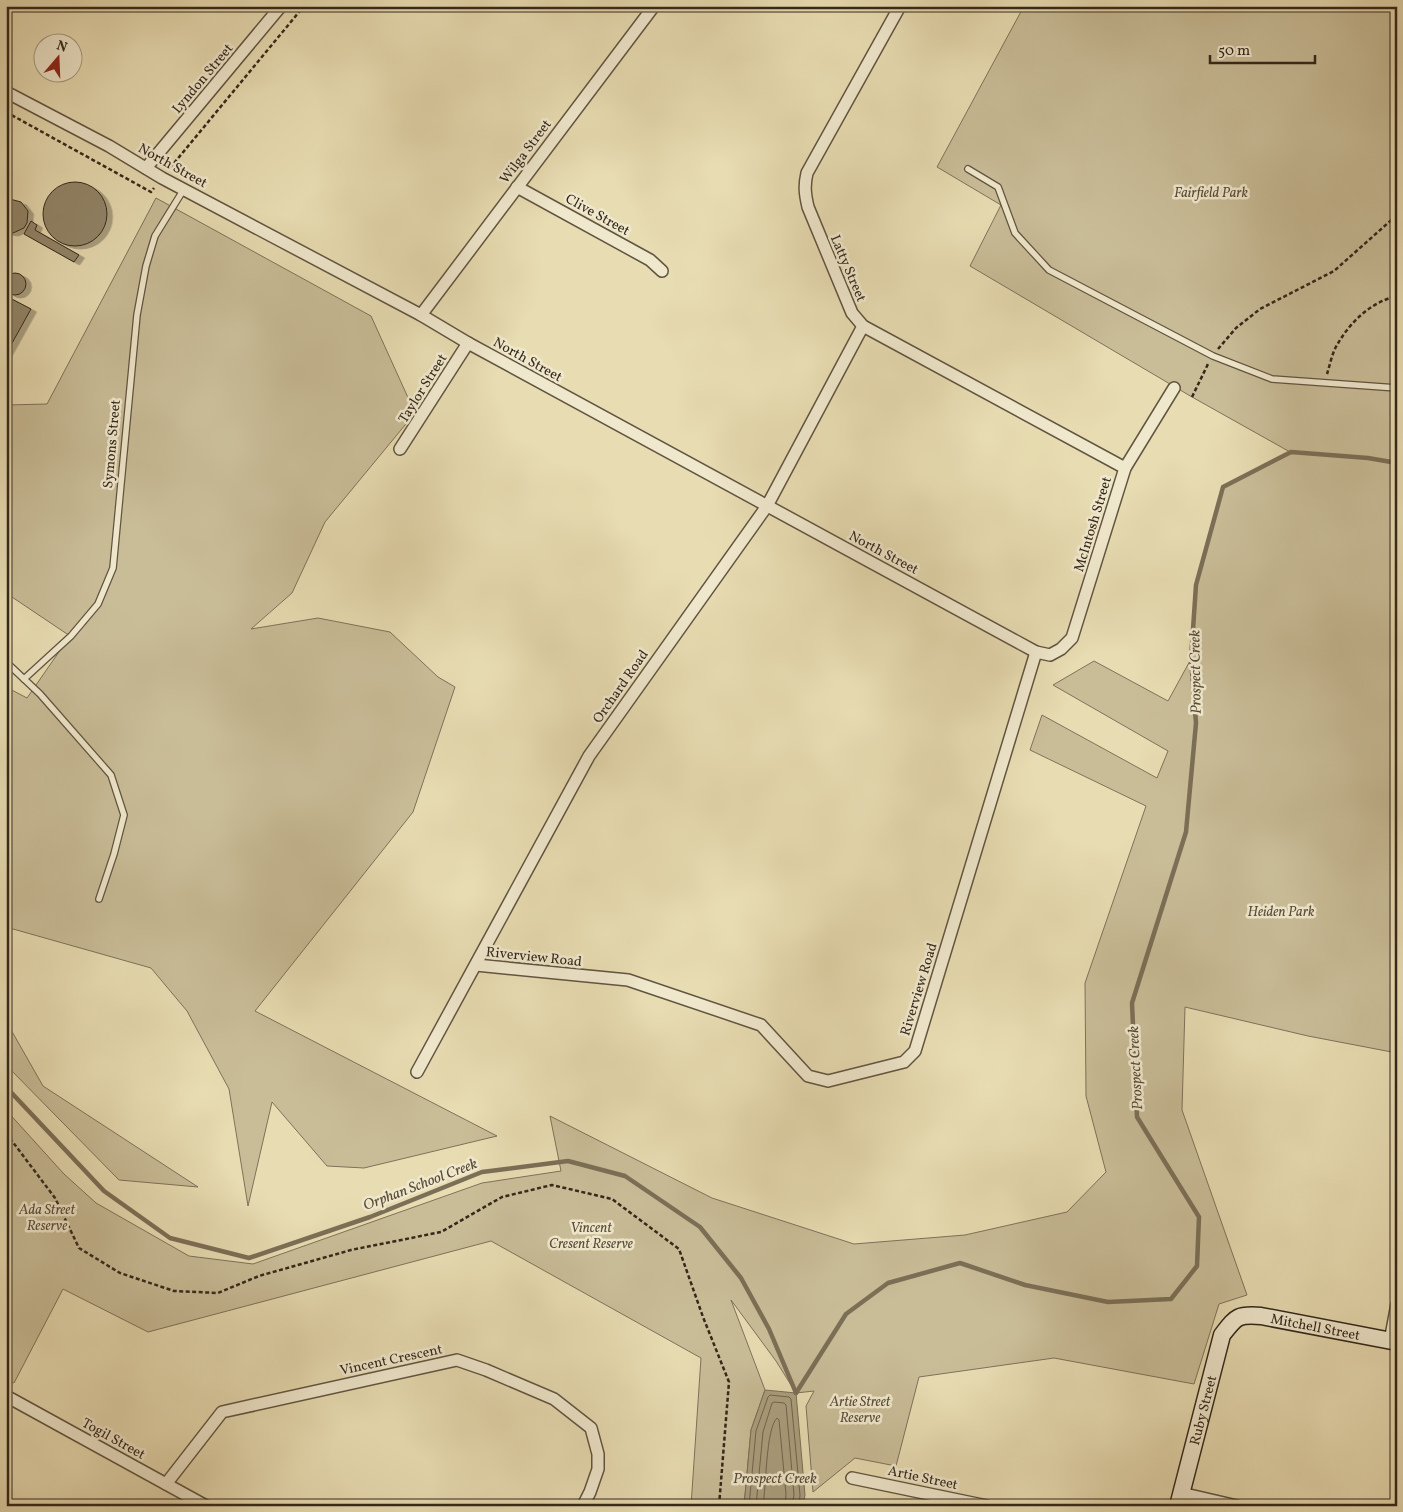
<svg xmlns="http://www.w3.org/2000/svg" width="1403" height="1512" viewBox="0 0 1403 1512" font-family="Vollkorn,serif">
	<defs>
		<filter id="shadow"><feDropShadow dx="5.5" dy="3" stdDeviation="0" flood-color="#0004"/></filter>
	</defs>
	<rect width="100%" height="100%" fill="#e8dcb2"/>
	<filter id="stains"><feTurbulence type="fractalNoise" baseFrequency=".004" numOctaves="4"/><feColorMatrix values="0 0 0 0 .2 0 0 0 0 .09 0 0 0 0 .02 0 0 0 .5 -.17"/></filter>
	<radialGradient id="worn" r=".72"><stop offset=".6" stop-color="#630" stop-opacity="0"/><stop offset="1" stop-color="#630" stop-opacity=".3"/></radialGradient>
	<g fill="#c9bd98" stroke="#7e725a">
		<path d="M1024,6h373v1047l-89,-17 -123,-29 -3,103 65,185 -28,9 -25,80 -140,-26 -135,19 -23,89 -41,-8 -42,34 -7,-86 8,-15 -18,2 -20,-32 -45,-61 34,90 -14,40 -7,76h-53l10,-148 -210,-117 -343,91 -85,-43 -49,94 -8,-4v-269l58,64 32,29 93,53 64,8 229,-81 79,-12 -11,-55 162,82 142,46 111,-9 102,-23 39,-40 -20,-76 -1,-113 61,-177 -116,-56 12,-35 115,63 11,-27 -115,-66 41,-24 74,40 23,-42 5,-74 27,-98 67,-35 -98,-55 -222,-131 31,-61 -64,-38z"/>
		<path d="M156,198l215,118 44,97 -90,109 -33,71 -41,36 67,-11 72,14 48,45 17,10 -42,125 -158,199 242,125 -133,32 -37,-2 -55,-64 -24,104 -19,-117 -42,-78 -36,-43 -145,-41v-240l21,11 43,-62 -64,-43v-188l41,-1z"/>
		<path d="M6,1021l37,65 155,101 -79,-7 -113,-115z"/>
	</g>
	<path fill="#ab9f7f" stroke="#7b6f57" d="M765,1390l31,3 9,102 -2,11h-59l7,-76z"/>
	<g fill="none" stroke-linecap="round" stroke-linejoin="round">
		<g stroke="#70644d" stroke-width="1">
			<path d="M749,1506l7,-75 12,-34 2,-2 19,2 2,2 9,96 -1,11"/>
			<path d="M756,1506l7,-74 9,-29 2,-1 10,1 2,2 8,90 -2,11"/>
			<path d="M763,1506c3,-18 3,-78 14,-88l2,2 7,74 -1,12"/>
		</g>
		<g stroke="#7b6f57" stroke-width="4.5">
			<path d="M6,1087l98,104 66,47 79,20 121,-41 112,-45 86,-11 57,15 75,51 41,51 28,51 27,64"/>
			<path d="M796,1393l50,-79 42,-31 72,-20 65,22 83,17 63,-3 26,-33 2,-49 -62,-100 -5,-114 54,-171 10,-109 -5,-64 5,-74 27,-98 68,-35 77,6 29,5"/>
		</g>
	</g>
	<g fill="#92866a" stroke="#34281b" filter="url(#shadow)">
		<circle cx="75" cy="214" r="32"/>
		<path d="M10,199l11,3 7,9 -1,12 -3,5 -11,5 -7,-1v-32z"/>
		<path d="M31,221l6,4 -2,5 44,25 -5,7 -50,-28z"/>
		<circle cx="15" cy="284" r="11"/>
		<path d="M6,296l25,13 -25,45z"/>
	</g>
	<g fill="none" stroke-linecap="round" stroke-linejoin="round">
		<defs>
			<g id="lane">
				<path d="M968,169l30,18 17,46 34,37 164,86 59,23 125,9"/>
				<path d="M6,662l34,32 71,81 13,40 -10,39 -15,45"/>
				<path d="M24,679l47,-43 27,-32 15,-36 24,-253 9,-49 9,-30 29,-47"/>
			</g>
			<g id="street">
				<path d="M900,6l-93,167c-3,13 -2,21 1,34l44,106 11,13 262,142"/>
				<path d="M6,92l103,54 53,32 259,137 47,28 568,309 14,3 11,-6 11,-11 53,-170 49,-80"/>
				<path d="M146,168l135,-162"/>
				<path d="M517,187l133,73 12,11"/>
				<path d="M421,315l233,-309"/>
				<path d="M400,449l68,-106"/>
				<path d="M476,965l152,15 133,45 47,51 20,5 76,-19 11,-11 121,-399"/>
				<path d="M417,1072l172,-316 178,-250 96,-180"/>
				<path d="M1390,1341l7,-37"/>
				<path d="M6,1396l200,110"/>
				<path d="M852,1478l135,28"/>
				<path d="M166,1484l56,-72 235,-52 29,10 68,29 37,29 7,26v15l-8,23 -7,14"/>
				<path d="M1181,1493l56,13"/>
			</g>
			<g id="secondary">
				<path id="s1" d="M1178,1506l44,-171c14,-18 15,-21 39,-19l136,26"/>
			</g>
		</defs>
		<use href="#lane" stroke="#615541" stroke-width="8"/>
		<use href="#street" stroke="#615541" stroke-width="14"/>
		<use href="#secondary" stroke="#34281b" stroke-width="19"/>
		<g stroke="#34281b" stroke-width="2.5" stroke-dasharray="4 2.5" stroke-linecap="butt">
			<path d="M6,112l145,80 3,-4"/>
			<path d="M170,168l134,-162"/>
			<path d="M1218,349l18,-21 24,-19 74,-38 63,-56"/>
			<path d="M1327,374c3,-9 5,-21 10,-29 13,-23 34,-43 60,-49"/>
			<path d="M1192,397l16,-33"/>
			<path d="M6,1133l49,65 24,50 41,25 54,18 44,2 41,-17 92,-26 90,-18 61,-35 50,-12 60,14 67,50 24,68 26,65 -10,124"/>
		</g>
		<use href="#lane" stroke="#f0e8cd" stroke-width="5.5"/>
		<use href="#street" stroke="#f0e8cd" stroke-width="11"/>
		<use href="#secondary" stroke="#f0e8cd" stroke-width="16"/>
	</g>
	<g text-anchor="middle" stroke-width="5" stroke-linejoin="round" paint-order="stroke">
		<g font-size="14" fill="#34281b" stroke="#f0e8cd">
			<text transform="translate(202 78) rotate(-50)" y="5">Lyndon Street</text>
			<text transform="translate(525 151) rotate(-53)" y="5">Wilga Street</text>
			<text transform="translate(173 165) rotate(29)" y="5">North Street</text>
			<text transform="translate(598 214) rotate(29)" y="5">Clive Street</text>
			<text transform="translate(849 268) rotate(67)" y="5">Latty Street</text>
			<text transform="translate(528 359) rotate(29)" y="5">North Street</text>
			<text transform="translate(422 388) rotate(-58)" y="5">Taylor Street</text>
			<text transform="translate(111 444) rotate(-85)" y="5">Symons Street</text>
			<text transform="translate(1092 524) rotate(-73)" y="5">McIntosh Street</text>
			<text transform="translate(884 552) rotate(28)" y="5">North Street</text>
			<text transform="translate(620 686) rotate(-55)" y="5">Orchard Road</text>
			<text transform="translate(534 956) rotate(6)" y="5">Riverview Road</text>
			<text transform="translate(918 989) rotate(-73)" y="5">Riverview Road</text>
			<text dy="5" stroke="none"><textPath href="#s1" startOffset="279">Mitchell Street</textPath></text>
			<text transform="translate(391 1359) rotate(-12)" y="5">Vincent Crescent</text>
			<text dy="5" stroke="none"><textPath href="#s1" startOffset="99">Ruby Street</textPath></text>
			<text transform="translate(114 1438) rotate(29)" y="5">Togil Street</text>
			<text transform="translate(923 1477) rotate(12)" y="5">Artie Street</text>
		</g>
		<g font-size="14" font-style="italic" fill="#594d3a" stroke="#f0e8cd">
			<text x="1211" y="197">Fairfield Park</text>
			<text x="1281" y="916">Heiden Park</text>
			<text x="47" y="1214">Ada Street<tspan x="47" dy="16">Reserve</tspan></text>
			<text x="591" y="1232">Vincent<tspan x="591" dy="16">Cresent Reserve</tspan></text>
			<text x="860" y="1406">Artie Street<tspan x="860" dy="16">Reserve</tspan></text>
		</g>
		<g font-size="15" font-style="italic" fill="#584c39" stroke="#f0e8cd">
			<text transform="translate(1195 672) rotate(-91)" y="5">Prospect Creek</text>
			<text transform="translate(1135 1068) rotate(-93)" y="5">Prospect Creek</text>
			<text transform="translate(420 1184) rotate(-21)" y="5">Orphan School Creek</text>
			<text x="775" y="1483">Prospect Creek</text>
		</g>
	</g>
	<rect width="1403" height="1512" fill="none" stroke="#e8dcb2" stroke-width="25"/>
	<rect x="8" y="8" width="1388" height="1497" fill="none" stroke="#34281b" stroke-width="2.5"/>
	<rect x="12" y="12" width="1378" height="1487" fill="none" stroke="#34281b"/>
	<g transform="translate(58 58) rotate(19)"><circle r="24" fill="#f0e8cd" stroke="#a59b86"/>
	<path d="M0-4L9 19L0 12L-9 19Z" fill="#8f2418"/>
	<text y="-8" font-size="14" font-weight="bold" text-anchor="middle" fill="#34281b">N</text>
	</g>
	<path d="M1210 55v8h105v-8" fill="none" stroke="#34281b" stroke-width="2.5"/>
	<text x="1218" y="55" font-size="15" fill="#34281b" stroke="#f0e8cd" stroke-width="4" paint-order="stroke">50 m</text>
	<rect width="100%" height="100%" filter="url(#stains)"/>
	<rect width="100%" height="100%" fill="url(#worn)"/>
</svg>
